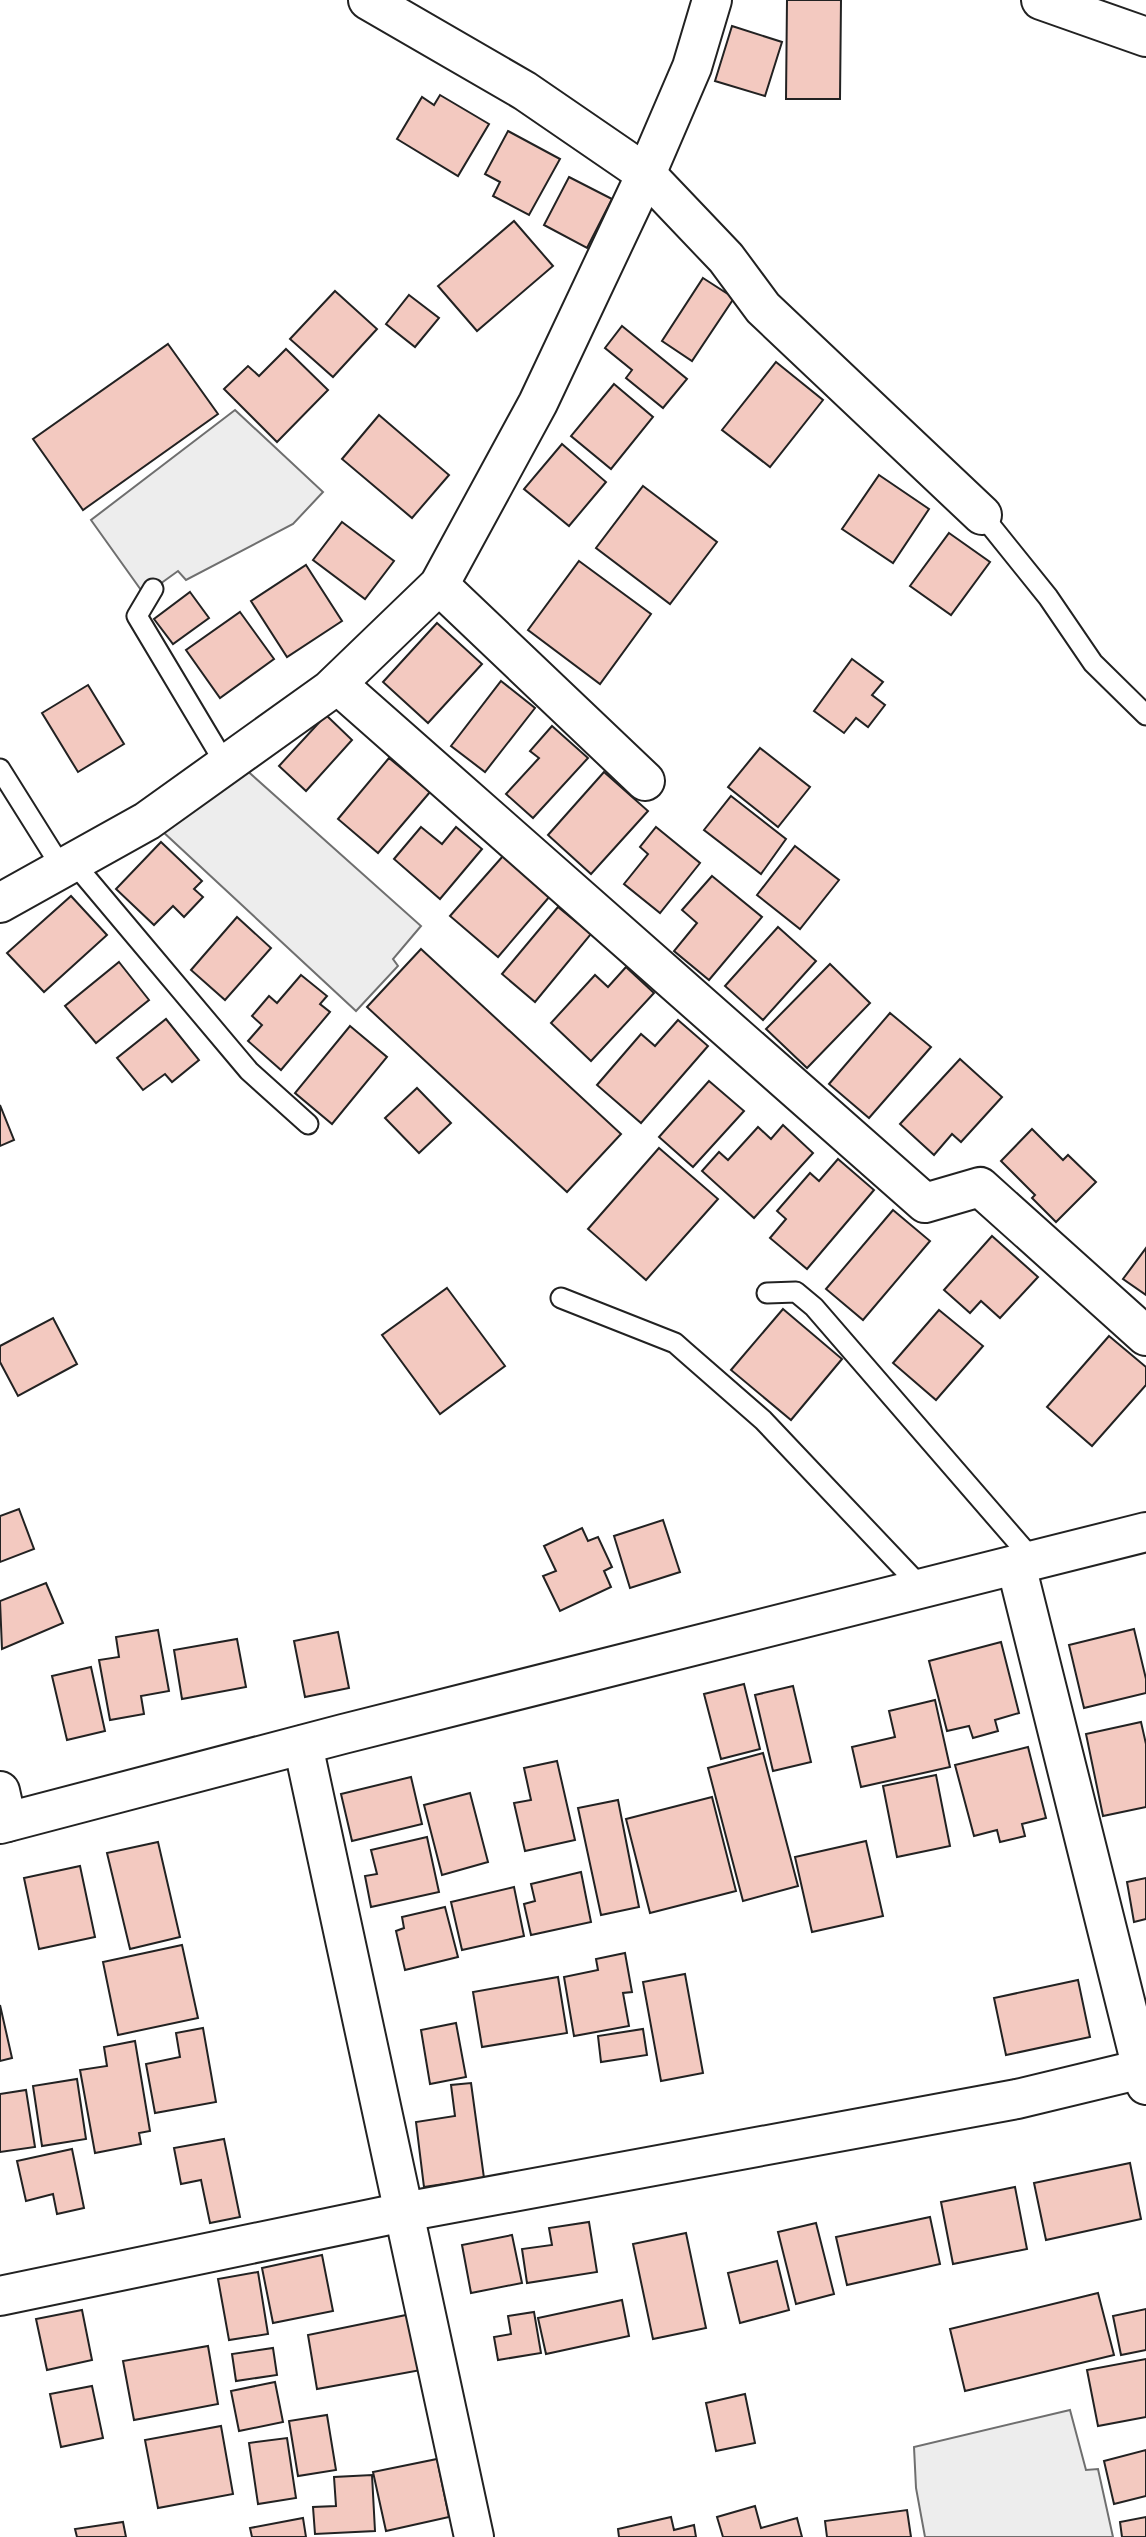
<svg xmlns="http://www.w3.org/2000/svg" width="1146" height="2537" viewBox="0 0 1146 2537" font-family="Overpass,sans-serif">
	<rect width="100%" height="100%" fill="#fff"/>
	<g fill="#ededed" stroke="#6f6f6f" stroke-width="2">
		<path d="M235,410l88,82 -30,32 -107,56 -8,-9 -25,18 -12,1 -50,-70z"/>
		<path d="M243,767l178,159 -28,33 5,7 -42,45 -195,-181z"/>
		<path d="M1070,2410l16,60 12,-1 15,68h-188l-9,-49 -2,-41z"/>
	</g>
	<g fill="#f3c9c0" stroke="#222" stroke-width="2">
		<path d="M787,0h54l-1,99h-54z"/>
		<path d="M732,26l50,16 -17,54 -50,-15z"/>
		<path d="M440,95l49,29 -31,52 -61,-37 25,-42 12,8z"/>
		<path d="M508,131l52,28 -31,56 -36,-19 7,-14 -15,-8z"/>
		<path d="M569,177l43,22 -25,49 -43,-23z"/>
		<path d="M514,221l39,45 -76,65 -39,-45z"/>
		<path d="M703,278l31,20 -42,63 -30,-20z"/>
		<path d="M335,291l42,38 -44,48 -43,-38z"/>
		<path d="M409,295l30,23 -24,29 -29,-23z"/>
		<path d="M622,326l65,53 -24,29 -37,-30 6,-8 -27,-22z"/>
		<path d="M168,344l50,70 -135,96 -50,-71z"/>
		<path d="M286,349l42,41 -51,52 -53,-53 24,-23 11,10z"/>
		<path d="M776,362l47,38 -53,67 -48,-37z"/>
		<path d="M614,384l39,33 -42,52 -40,-33z"/>
		<path d="M379,415l70,60 -37,43 -70,-59z"/>
		<path d="M562,444l44,38 -37,44 -45,-37z"/>
		<path d="M879,475l50,34 -36,54 -51,-34z"/>
		<path d="M643,486l74,56 -47,62 -74,-56z"/>
		<path d="M342,522l52,39 -29,38 -52,-39z"/>
		<path d="M949,533l41,29 -39,53 -41,-29z"/>
		<path d="M579,561l72,53 -51,70 -72,-54z"/>
		<path d="M306,565l36,56 -55,36 -36,-56z"/>
		<path d="M190,592l19,26 -36,26 -19,-25z"/>
		<path d="M240,612l34,47 -54,39 -34,-48z"/>
		<path d="M437,623l45,41 -54,59 -45,-41z"/>
		<path d="M852,659l31,23 -11,13 13,10 -17,22 -12,-9 -12,15 -30,-22z"/>
		<path d="M501,681l34,27 -50,64 -34,-26z"/>
		<path d="M88,685l36,59 -46,28 -36,-59z"/>
		<path d="M326,715l26,25 -46,51 -27,-25z"/>
		<path d="M552,726l36,32 -55,60 -27,-24 33,-36 -9,-7z"/>
		<path d="M760,748l50,39 -32,40 -50,-40z"/>
		<path d="M389,758l41,34 -52,61 -40,-34z"/>
		<path d="M604,772l44,39 -57,63 -43,-39z"/>
		<path d="M731,796l55,43 -25,35 -57,-44z"/>
		<path d="M421,827l21,17 14,-17 26,22 -42,50 -46,-40z"/>
		<path d="M656,827l44,36 -40,50 -36,-29 24,-30 -8,-7z"/>
		<path d="M161,842l41,39 -8,8 9,8 -19,20 -11,-11 -19,19 -38,-36z"/>
		<path d="M795,846l44,34 -39,49 -43,-34z"/>
		<path d="M503,856l47,40 -52,61 -48,-41z"/>
		<path d="M712,876l50,41 -53,63 -35,-29 23,-28 -15,-13z"/>
		<path d="M71,896l36,39 -63,57 -37,-39z"/>
		<path d="M558,907l33,27 -56,68 -33,-28z"/>
		<path d="M237,917l34,31 -46,52 -34,-30z"/>
		<path d="M778,927l38,34 -53,59 -38,-34z"/>
		<path d="M421,949l200,185 -54,58 -200,-185z"/>
		<path d="M119,962l30,38 -53,43 -31,-37z"/>
		<path d="M830,964l40,39 -63,65 -41,-39z"/>
		<path d="M626,967l28,26 -63,68 -40,-38 44,-48 13,12z"/>
		<path d="M301,975l26,21 -7,8 10,8 -49,58 -33,-29 14,-16 -10,-9 17,-20 8,7z"/>
		<path d="M890,1013l41,34 -62,71 -40,-34z"/>
		<path d="M166,1019l33,41 -27,22 -7,-8 -22,16 -26,-32z"/>
		<path d="M678,1020l30,26 -67,77 -44,-38 44,-51 14,12z"/>
		<path d="M350,1026l37,31 -55,67 -37,-31z"/>
		<path d="M960,1059l42,38 -41,45 -9,-8 -18,21 -34,-31z"/>
		<path d="M709,1081l35,30 -51,56 -34,-30z"/>
		<path d="M417,1088l34,35 -32,30 -34,-35z"/>
		<path d="M0,1105l14,35 -14,6z"/>
		<path d="M783,1125l30,28 -59,65 -52,-47 17,-19 9,8 30,-33 13,12z"/>
		<path d="M1032,1129l31,31 5,-5 28,27 -40,40 -24,-24 3,-3 -34,-34z"/>
		<path d="M659,1148l59,51 -72,81 -58,-51z"/>
		<path d="M838,1159l36,31 -67,79 -37,-31 16,-19 -9,-8 33,-38 9,8z"/>
		<path d="M893,1210l37,31 -67,79 -37,-31z"/>
		<path d="M992,1236l46,41 -38,41 -19,-17 -11,12 -26,-23z"/>
		<path d="M1146,1248v47l-23,-16z"/>
		<path d="M447,1288l58,78 -65,48 -58,-79z"/>
		<path d="M783,1309l59,50 -51,61 -60,-50z"/>
		<path d="M939,1310l44,36 -47,54 -43,-37z"/>
		<path d="M53,1318l24,46 -59,32 -18,-34v-16z"/>
		<path d="M1109,1336l37,31v18l-54,61 -45,-39z"/>
		<path d="M19,1509l15,40 -34,13v-46z"/>
		<path d="M663,1520l17,52 -50,16 -16,-52z"/>
		<path d="M582,1528l6,13 10,-4 14,30 -8,4 7,16 -51,24 -17,-35 13,-5 -12,-25z"/>
		<path d="M46,1583l17,40 -61,26 -2,-48z"/>
		<path d="M1134,1629l12,50v14l-62,15 -15,-63z"/>
		<path d="M158,1630l11,61 -28,5 3,18 -34,6 -11,-60 20,-3 -3,-20z"/>
		<path d="M338,1632l11,56 -44,9 -11,-56z"/>
		<path d="M237,1639l9,48 -64,12 -8,-49z"/>
		<path d="M1001,1642l18,71 -24,7 3,11 -25,7 -4,-12 -22,5 -18,-70z"/>
		<path d="M91,1667l14,64 -38,9 -15,-64z"/>
		<path d="M744,1684l16,65 -39,10 -17,-65z"/>
		<path d="M793,1686l18,76 -38,9 -18,-76z"/>
		<path d="M935,1700l15,67 -89,20 -9,-40 43,-10 -6,-26z"/>
		<path d="M1141,1722l5,22v63l-43,9 -17,-82z"/>
		<path d="M1028,1747l18,71 -24,6 3,12 -25,6 -3,-12 -23,6 -19,-71z"/>
		<path d="M763,1753l35,133 -55,15 -35,-133z"/>
		<path d="M557,1761l18,79 -50,11 -11,-48 17,-3 -7,-32z"/>
		<path d="M936,1775l14,71 -53,11 -14,-71z"/>
		<path d="M411,1777l11,47 -70,17 -11,-47z"/>
		<path d="M470,1793l18,69 -46,13 -18,-70z"/>
		<path d="M712,1797l24,94 -86,22 -24,-94z"/>
		<path d="M618,1800l21,107 -38,8 -23,-107z"/>
		<path d="M427,1837l12,55 -68,15 -6,-31 12,-2 -6,-24z"/>
		<path d="M866,1841l17,75 -71,16 -17,-75z"/>
		<path d="M158,1842l22,95 -50,12 -23,-96z"/>
		<path d="M80,1866l15,71 -56,12 -15,-71z"/>
		<path d="M581,1872l10,50 -60,13 -7,-31 11,-3 -4,-17z"/>
		<path d="M1146,1878v41l-12,3 -7,-40z"/>
		<path d="M514,1887l10,49 -62,14 -11,-48z"/>
		<path d="M445,1907l13,50 -53,13 -9,-39 8,-3 -2,-11z"/>
		<path d="M182,1945l16,73 -80,17 -15,-73z"/>
		<path d="M625,1953l7,39 -9,1 6,33 -55,10 -10,-59 34,-7 -2,-11z"/>
		<path d="M685,1974l18,99 -42,8 -18,-99z"/>
		<path d="M558,1977l9,56 -85,14 -9,-55z"/>
		<path d="M1078,1980l12,57 -84,18 -12,-57z"/>
		<path d="M0,2005l12,53 -12,3z"/>
		<path d="M456,2023l10,54 -36,7 -9,-54z"/>
		<path d="M203,2028l13,74 -61,11 -9,-49 34,-7 -4,-24z"/>
		<path d="M643,2029l4,26 -46,7 -3,-26z"/>
		<path d="M135,2041l15,90 -11,2 2,11 -46,9 -15,-83 27,-4 -3,-19z"/>
		<path d="M77,2079l9,60 -44,7 -9,-60z"/>
		<path d="M471,2083l13,95 -60,9 -8,-65 39,-6 -4,-31z"/>
		<path d="M26,2090l9,57 -35,5v-58z"/>
		<path d="M224,2139l16,78 -30,6 -9,-43 -20,4 -7,-36z"/>
		<path d="M72,2149l12,59 -27,6 -4,-20 -27,7 -9,-40z"/>
		<path d="M1130,2163l11,56 -95,21 -12,-57z"/>
		<path d="M1015,2187l12,62 -74,15 -12,-62z"/>
		<path d="M930,2217l10,47 -93,21 -11,-48z"/>
		<path d="M589,2222l8,50 -70,11 -5,-34 30,-4 -3,-17z"/>
		<path d="M816,2223l18,71 -38,10 -18,-72z"/>
		<path d="M686,2233l20,95 -53,11 -20,-95z"/>
		<path d="M512,2235l10,48 -51,10 -9,-48z"/>
		<path d="M322,2255l11,56 -60,12 -11,-55z"/>
		<path d="M777,2261l12,49 -49,13 -12,-50z"/>
		<path d="M258,2272l10,62 -39,6 -11,-61z"/>
		<path d="M1098,2293l16,62 -149,36 -15,-62z"/>
		<path d="M622,2300l7,36 -83,18 -8,-36z"/>
		<path d="M1146,2309v41l-25,5 -8,-39z"/>
		<path d="M82,2310l10,50 -45,10 -11,-51z"/>
		<path d="M534,2312l7,41 -43,7 -4,-23 17,-3 -3,-18z"/>
		<path d="M411,2314l10,56 -104,19 -9,-54z"/>
		<path d="M208,2346l10,58 -84,16 -11,-59z"/>
		<path d="M273,2348l4,27 -41,6 -4,-27z"/>
		<path d="M1146,2359v58l-48,9 -11,-56z"/>
		<path d="M275,2382l8,40 -44,9 -8,-40z"/>
		<path d="M92,2386l11,52 -42,9 -11,-53z"/>
		<path d="M745,2394l10,49 -39,8 -10,-48z"/>
		<path d="M327,2415l9,55 -38,6 -9,-55z"/>
		<path d="M221,2426l12,68 -75,14 -13,-68z"/>
		<path d="M287,2438l9,60 -38,6 -9,-61z"/>
		<path d="M1146,2450v46l-32,8 -10,-43z"/>
		<path d="M437,2459l12,58 -63,14 -13,-59z"/>
		<path d="M372,2475l3,56 -60,3 -2,-27 23,-1 -2,-29z"/>
		<path d="M755,2506l6,22 36,-10 5,19h-79l-6,-20z"/>
		<path d="M907,2510l4,27h-84l-2,-16z"/>
		<path d="M671,2517l3,13 20,-5 2,12h-77l-1,-8z"/>
		<path d="M1146,2517v20h-24l-2,-15z"/>
		<path d="M303,2518l3,19h-54l-2,-9z"/>
		<path d="M123,2522l3,15h-49l-2,-8z"/>
	</g>
	<g fill="none" stroke-linecap="round" stroke-linejoin="round">
		<defs>
			<g id="service">
				<path d="M982,515l66,82 45,66 53,52"/>
				<path d="M153,589l-16,27 89,149"/>
				<path d="M0,769l62,99"/>
				<path d="M73,862l176,209 59,53"/>
				<path d="M767,1293l29,-1 18,15 220,254"/>
				<path d="M561,1298l114,45 9,8 79,69 160,169"/>
			</g>
			<g id="minor">
				<path d="M368,0l157,91 121,83 80,84 37,50 219,207"/>
				<path d="M1041,0l105,37"/>
				<path d="M439,585l206,196"/>
				<path d="M337,684l588,519 55,-16 166,149"/>
				<path d="M0,903l147,-82 183,-131 109,-105 99,-182 108,-229 46,-107 20,-67"/>
				<path d="M1016,1565l130,520"/>
				<path d="M303,1745l171,792"/>
				<path d="M0,1791l7,31"/>
				<path d="M0,1824l343,-90 803,-202"/>
				<path d="M0,2296l404,-84 613,-113 129,-31"/>
			</g>
		</defs>
		<use href="#service" stroke="#222" stroke-width="23"/>
		<use href="#minor" stroke="#222" stroke-width="42"/>
		<use href="#service" stroke="#fff" stroke-width="19"/>
		<use href="#minor" stroke="#fff" stroke-width="38"/>
	</g>
</svg>
